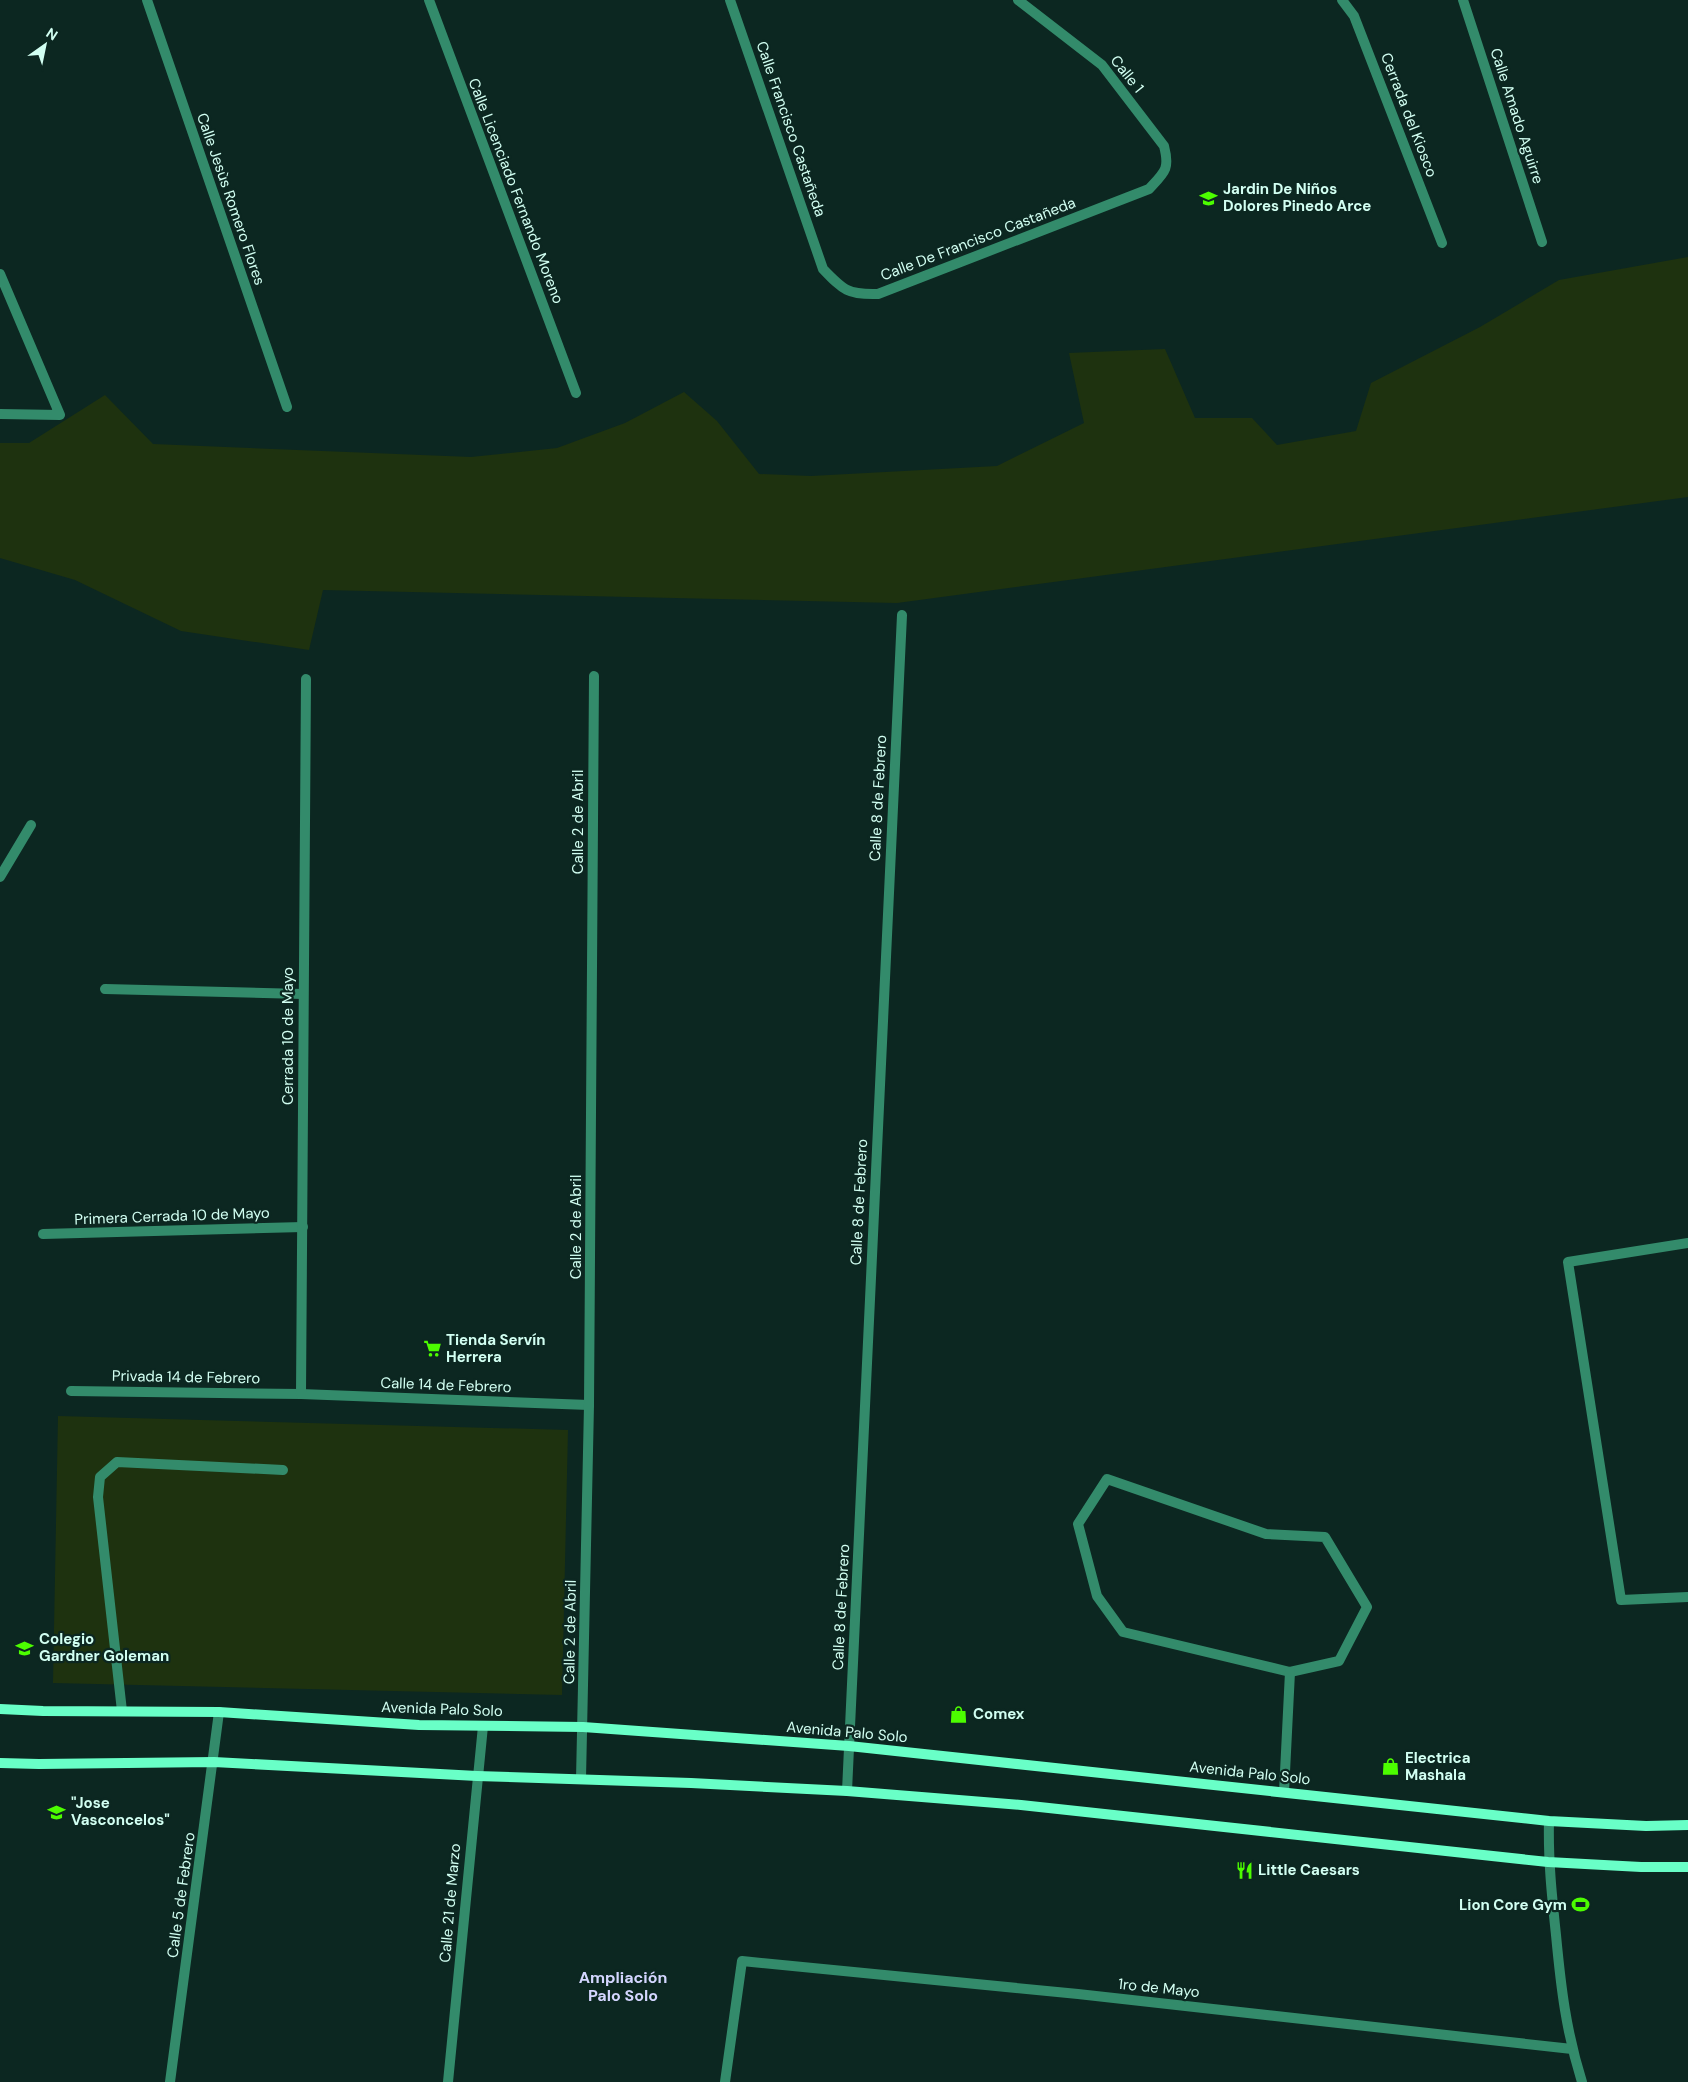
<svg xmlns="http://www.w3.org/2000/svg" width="1688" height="2082" viewBox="0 0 1688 2082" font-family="'DM Sans',sans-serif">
	<rect width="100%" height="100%" fill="#0c2721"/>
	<g fill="#1e320f">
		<path d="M1688,257v240l-791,106 -574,-13 -14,60 -128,-19 -106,-51 -75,-22v-115h29l76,-48 48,49 318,13 86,-9 68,-25 59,-31 33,29 42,53 52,2 186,-10 87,-43 -15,-70 96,-4 30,69h57l25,27 79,-14 15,-48 109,-56 79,-47z"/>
		<path d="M58,1416l510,14 -6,265 -509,-12z"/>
	</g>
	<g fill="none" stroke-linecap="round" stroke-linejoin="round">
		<g stroke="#338b6b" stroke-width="10">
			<path d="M1107,1479l159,55 59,3 42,70 -28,54 -49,11 -167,-40 -26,-36 -19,-72z"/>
			<path d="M122,1711l-24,-214 2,-20 17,-15 166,8"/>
			<path d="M1284,1792l6,-120"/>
		</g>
		<g stroke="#338b6b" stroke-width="10">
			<path d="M147,0l140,407"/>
			<path d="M429,0l147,393"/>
			<path d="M730,0l93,269c20,21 25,26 55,25l271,-105c16,-17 21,-20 15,-43l-62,-81 -84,-65"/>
			<path d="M1342,0l12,16 88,227"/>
			<path d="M1463,0l79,242"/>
			<path d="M0,274l60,141 -60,-1"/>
			<path d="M0,877l31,-52"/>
			<path d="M105,989l198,5"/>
			<path d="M43,1234l260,-7"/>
			<path d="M1688,1243l-120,19 53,338 67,-3"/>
			<path d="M71,1391l230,3 288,11"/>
			<path d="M301,1394l5,-715"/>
			<path d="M581,1779l8,-374 5,-729"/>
			<path d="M847,1791l55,-1176"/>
			<path d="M1549,1821c-1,39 3,76 7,114 5,53 10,96 26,147"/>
			<path d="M170,2082l49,-370"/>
			<path d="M448,2082l35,-356"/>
			<path d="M725,2082l17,-121 336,33 494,55"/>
		</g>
		<g stroke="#69ffc7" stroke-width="10">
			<path d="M0,1709l43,2 176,1 200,13 164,2 266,19 700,75 97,5 42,-1"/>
			<path d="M0,1763l39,1 175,-2 263,14 214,7 156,8 174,14 527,57 93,5h47"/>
		</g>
	</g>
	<defs>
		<symbol id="school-bare" viewBox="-9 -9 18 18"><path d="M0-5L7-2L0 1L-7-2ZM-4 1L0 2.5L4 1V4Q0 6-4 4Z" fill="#4cfd00" stroke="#0c2721" stroke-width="2.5" paint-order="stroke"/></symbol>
		<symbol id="supermarket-bare" viewBox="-9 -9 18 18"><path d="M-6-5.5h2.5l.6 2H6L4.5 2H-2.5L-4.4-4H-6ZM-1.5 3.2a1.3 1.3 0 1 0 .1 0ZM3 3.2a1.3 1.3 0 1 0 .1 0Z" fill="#4cfd00" stroke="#0c2721" stroke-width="2.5" paint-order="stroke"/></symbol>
		<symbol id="shop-bare" viewBox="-9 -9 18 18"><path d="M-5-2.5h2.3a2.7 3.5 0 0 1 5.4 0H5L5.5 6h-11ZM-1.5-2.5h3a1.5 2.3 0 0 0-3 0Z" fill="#4cfd00" stroke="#0c2721" stroke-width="2.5" paint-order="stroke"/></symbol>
		<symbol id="restaurant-bare" viewBox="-9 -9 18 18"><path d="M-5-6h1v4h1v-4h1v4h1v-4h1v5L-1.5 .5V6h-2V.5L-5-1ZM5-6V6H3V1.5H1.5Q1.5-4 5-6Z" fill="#4cfd00" stroke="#0c2721" stroke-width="2.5" paint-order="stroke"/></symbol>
		<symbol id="stadium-bare" viewBox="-9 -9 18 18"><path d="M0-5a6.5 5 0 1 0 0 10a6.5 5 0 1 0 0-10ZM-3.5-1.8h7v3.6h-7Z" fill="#4cfd00" stroke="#0c2721" stroke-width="2.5" paint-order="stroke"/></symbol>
	</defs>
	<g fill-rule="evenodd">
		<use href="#school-bare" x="1196" y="186" width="25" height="25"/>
		<use href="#supermarket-bare" x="420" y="1336" width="25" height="25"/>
		<use href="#school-bare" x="12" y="1636" width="25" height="25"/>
		<use href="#shop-bare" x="946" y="1702" width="25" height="25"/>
		<use href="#shop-bare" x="1378" y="1754" width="25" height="25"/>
		<use href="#school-bare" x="44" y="1800" width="25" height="25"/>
		<use href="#restaurant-bare" x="1232" y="1858" width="25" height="25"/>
		<use href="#stadium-bare" x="1568" y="1892" width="25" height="25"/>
	</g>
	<g text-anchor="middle" stroke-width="4.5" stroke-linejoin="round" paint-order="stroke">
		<g font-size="15" fill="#d2fff2" stroke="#0c2721">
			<text transform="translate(1127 74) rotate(51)" y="5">Calle 1</text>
			<text transform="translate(1409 115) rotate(69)" y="5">Cerrada del Kiosco</text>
			<text transform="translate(1517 116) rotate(72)" y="5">Calle Amado Aguirre</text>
			<text transform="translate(791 129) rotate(71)" y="5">Calle Francisco Castañeda</text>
			<text transform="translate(516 191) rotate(69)" y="5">Calle Licenciado Fernando Moreno</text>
			<text transform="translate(231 199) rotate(71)" y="5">Calle Jesùs Romero Flores</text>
			<text transform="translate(978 239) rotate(-21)" y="5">Calle De Francisco Castañeda</text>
			<text transform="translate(878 798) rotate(-87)" y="5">Calle 8 de Febrero</text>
			<text transform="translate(578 822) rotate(-90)" y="5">Calle 2 de Abril</text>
			<text transform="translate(288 1036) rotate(-90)" y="5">Cerrada 10 de Mayo</text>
			<text transform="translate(859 1202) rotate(-87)" y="5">Calle 8 de Febrero</text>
			<text transform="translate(172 1216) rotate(-2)" y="5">Primera Cerrada 10 de Mayo</text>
			<text transform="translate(576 1227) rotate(-90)" y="5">Calle 2 de Abril</text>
			<text transform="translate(186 1377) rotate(1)" y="5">Privada 14 de Febrero</text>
			<text transform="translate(446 1385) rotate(2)" y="5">Calle 14 de Febrero</text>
			<text transform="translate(841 1607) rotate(-87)" y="5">Calle 8 de Febrero</text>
			<text transform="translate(570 1632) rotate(-89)" y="5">Calle 2 de Abril</text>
			<text transform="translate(442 1709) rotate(2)" y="5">Avenida Palo Solo</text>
			<text transform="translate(847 1732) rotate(5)" y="5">Avenida Palo Solo</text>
			<text transform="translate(1250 1773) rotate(6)" y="5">Avenida Palo Solo</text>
			<text transform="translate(181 1895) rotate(-82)" y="5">Calle 5 de Febrero</text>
			<text transform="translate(450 1903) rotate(-85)" y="5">Calle 21 de Marzo</text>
			<text transform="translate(1159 1988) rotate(6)" y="5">1ro de Mayo</text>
		</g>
		<g font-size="15" font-weight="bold" fill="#d2fff2" stroke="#0c2721" text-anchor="start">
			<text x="1223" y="194">Jardin De Niños<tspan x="1223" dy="17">Dolores Pinedo Arce</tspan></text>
			<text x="446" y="1345">Tienda Servín<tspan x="446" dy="17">Herrera</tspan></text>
			<text x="39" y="1644">Colegio<tspan x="39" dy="17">Gardner Goleman</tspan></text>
			<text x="973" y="1719">Comex</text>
			<text x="1405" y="1763">Electrica<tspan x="1405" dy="17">Mashala</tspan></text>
			<text x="71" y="1808">"Jose<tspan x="71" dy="17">Vasconcelos"</tspan></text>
			<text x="1258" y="1875">Little Caesars</text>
			<text x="1567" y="1910" text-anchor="end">Lion Core Gym</text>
		</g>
		<g font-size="16" font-weight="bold" fill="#d4d6ff" stroke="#0c2721">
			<text x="623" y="1983">Ampliación<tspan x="623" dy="18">Palo Solo</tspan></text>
		</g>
	</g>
	<g transform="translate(45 45) rotate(33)" stroke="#0c2721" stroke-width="4" paint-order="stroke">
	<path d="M0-4L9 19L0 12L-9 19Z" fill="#d2fff2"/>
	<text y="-8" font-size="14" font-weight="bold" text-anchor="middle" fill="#d2fff2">N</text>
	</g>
</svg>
